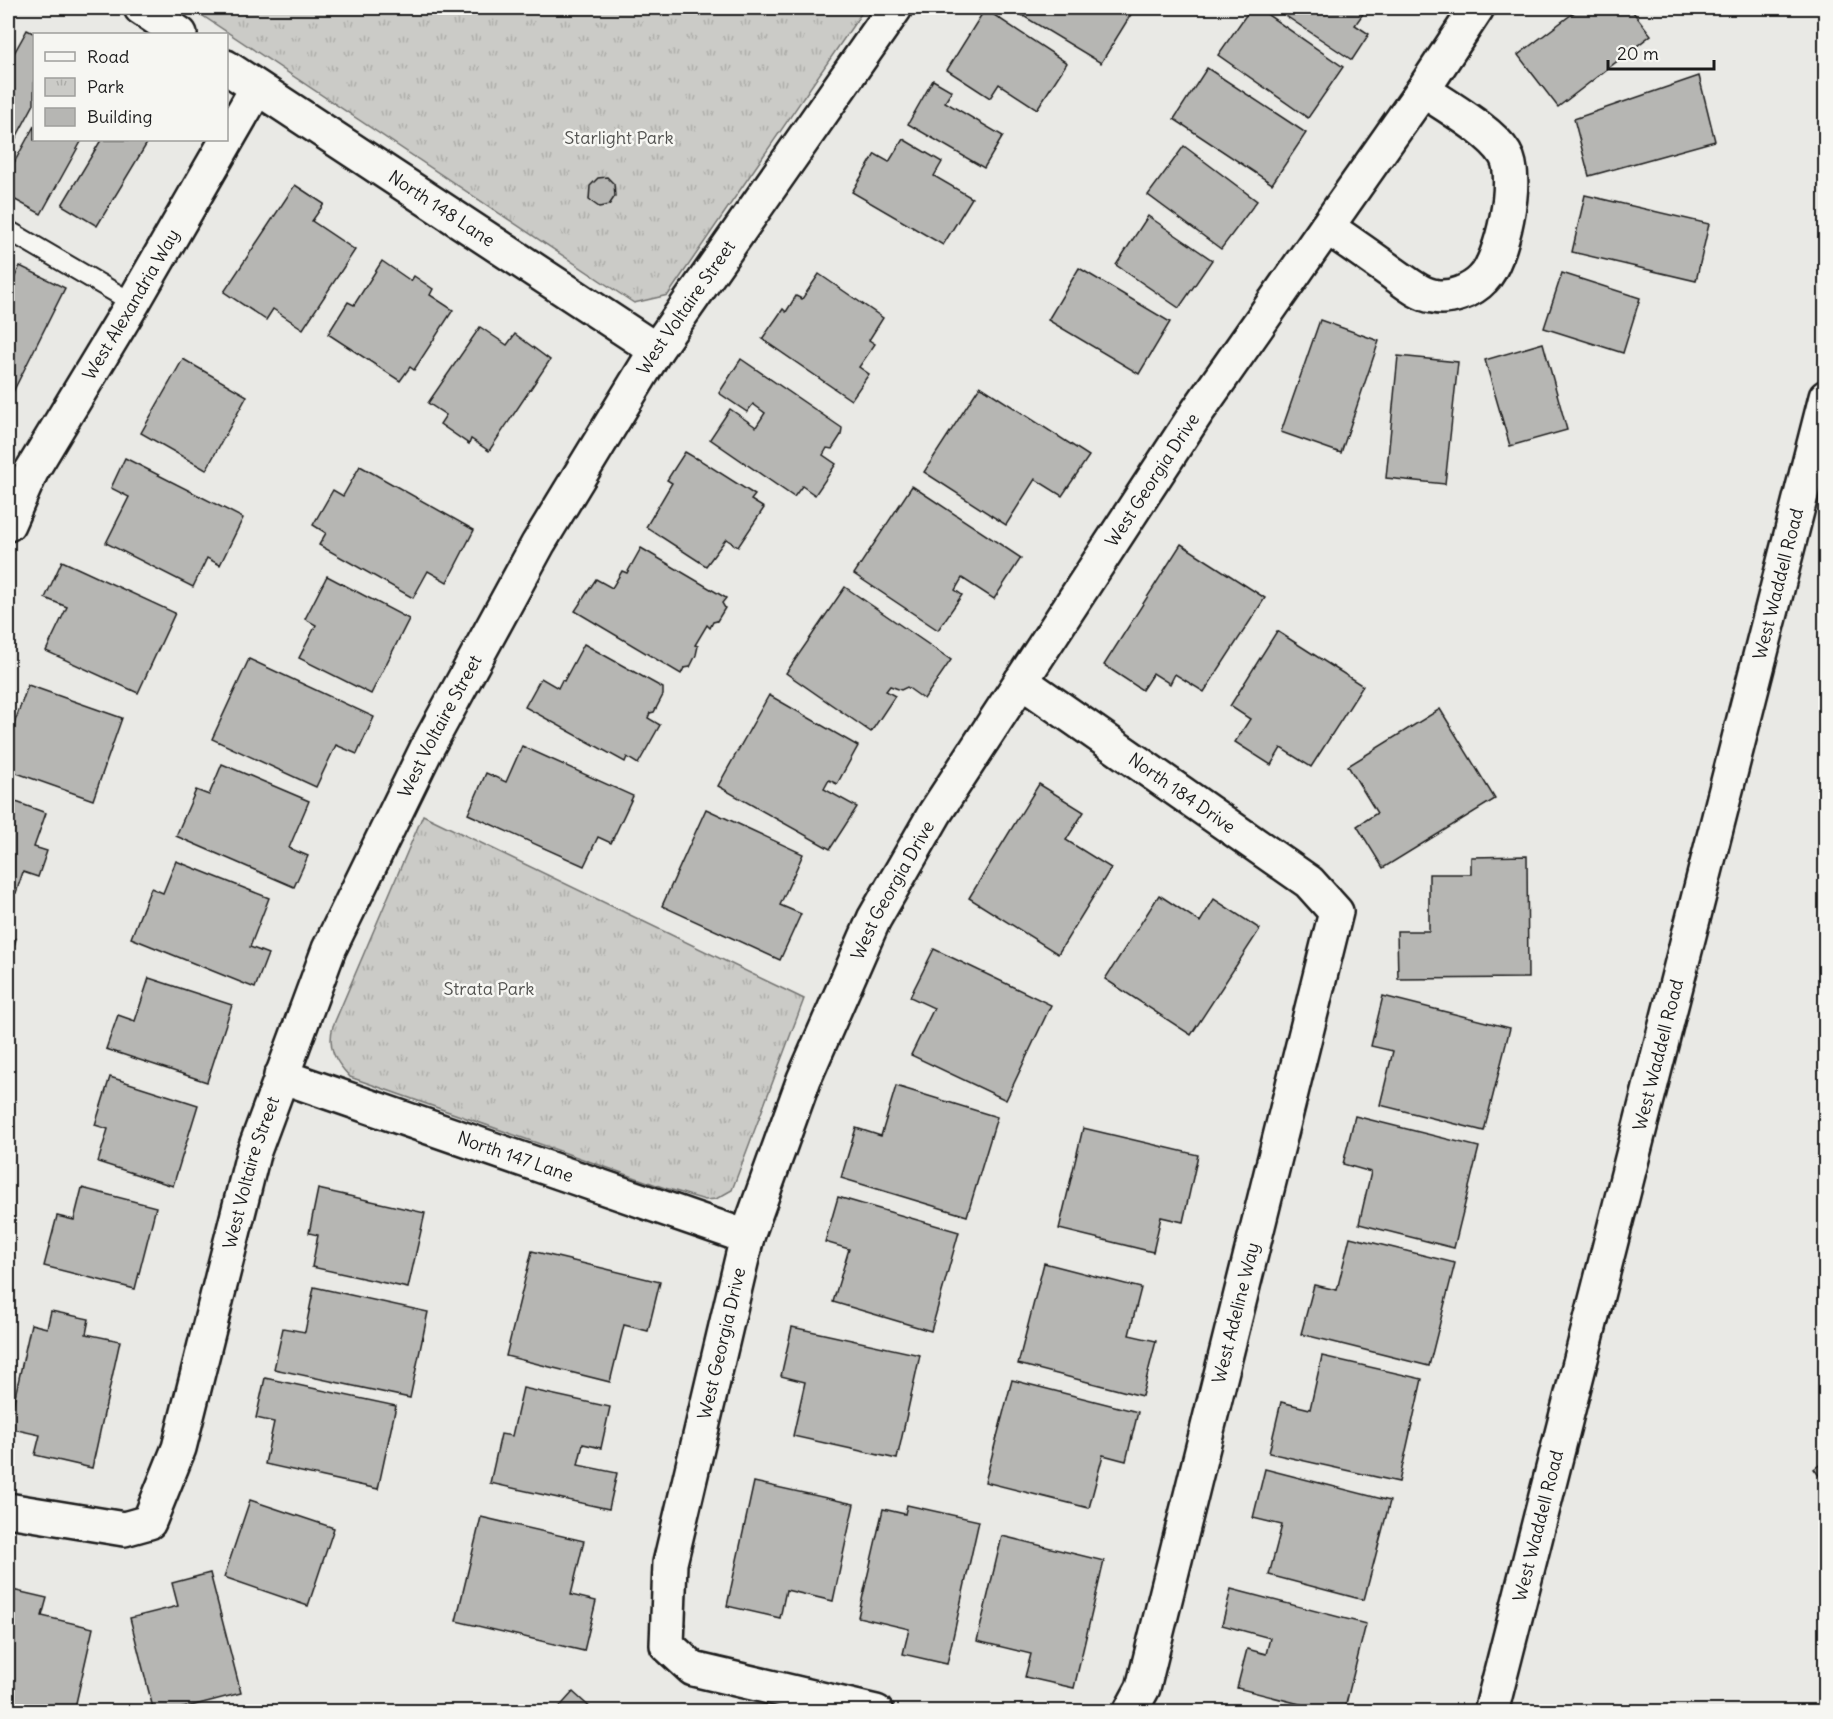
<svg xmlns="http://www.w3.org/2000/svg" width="1833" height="1719" viewBox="0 0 1833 1719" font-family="Delius,sans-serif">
	<defs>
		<pattern id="park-tufts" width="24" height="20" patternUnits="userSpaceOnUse" patternTransform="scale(1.5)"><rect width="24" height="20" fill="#cbcbc7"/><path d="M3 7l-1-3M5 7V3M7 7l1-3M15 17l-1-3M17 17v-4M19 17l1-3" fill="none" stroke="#aeaeaa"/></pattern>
	</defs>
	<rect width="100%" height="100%" fill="#e9e9e5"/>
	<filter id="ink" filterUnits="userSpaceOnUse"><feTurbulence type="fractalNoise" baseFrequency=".0167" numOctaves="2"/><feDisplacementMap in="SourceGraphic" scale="12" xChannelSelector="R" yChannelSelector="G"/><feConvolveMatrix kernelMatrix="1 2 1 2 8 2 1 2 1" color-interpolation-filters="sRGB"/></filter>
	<g filter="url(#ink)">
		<g fill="url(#park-tufts)" stroke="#747472" stroke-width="1.5">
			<path d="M191,8h674l-197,287 -34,8z"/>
			<path d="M423,815l381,184 -72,191 -16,9 -11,1 -40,-12 -315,-111c-15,-16 -23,-29 -17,-51z"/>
		</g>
		<g fill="#b6b6b3" stroke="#1c1c1c" stroke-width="1.5">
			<path d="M1010,8h125l-34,55z"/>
			<path d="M1251,8h7l85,59 -35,51 -90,-63z"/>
			<path d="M1274,8h93l-12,17 14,9 -17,26z"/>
			<path d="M1580,8h50l21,27 -93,72 -40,-52z"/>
			<path d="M985,9l82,54 -30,46 -38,-25 -9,14 -43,-28z"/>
			<path d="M27,30l8,4 -1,70 -24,45 -2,-1v-84z"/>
			<path d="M1207,68l99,65 -34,51 -98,-65z"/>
			<path d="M1699,76l16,65 -126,35 -15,-57z"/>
			<path d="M933,80l19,11 -7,11 58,34 -19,32 -76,-44z"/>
			<path d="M34,126v14h48l-41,74 -33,-18v-22z"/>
			<path d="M903,139l39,23 -8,14 38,22 -29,47 -91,-53 23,-38 14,8z"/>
			<path d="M101,140h48l-52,86 -35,-21z"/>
			<path d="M1184,146l73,55 -36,48 -73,-54z"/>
			<path d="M607,177l7,7 1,12 -6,9 -10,2 -10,-7 1,-14 8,-8z"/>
			<path d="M295,185l29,19 -12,17 43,29 -52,79 -30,-20 -7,11 -42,-28z"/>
			<path d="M1585,195l124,29 -13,57 -124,-29z"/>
			<path d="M1148,216l64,44 -33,48 -63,-43z"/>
			<path d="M382,261l29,20 3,-5 19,13 -3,6 23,15 -39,60 -4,-3 -10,14 -72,-47 20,-32 6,3z"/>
			<path d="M20,266l45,22 -57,114v-111z"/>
			<path d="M1079,268l91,54 -31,52 -91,-54z"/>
			<path d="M1562,273l78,25 -17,55 -79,-25z"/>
			<path d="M819,274l64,44 -14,22 6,4 -16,23 10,7 -18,26 -89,-61 21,-30 3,3 10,-16 6,3z"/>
			<path d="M1320,320l59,21 -38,112 -60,-21z"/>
			<path d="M480,327l27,18 8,-11 35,26 -61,91 -18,-12 -2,5 -29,-20 6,-9 -18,-12z"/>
			<path d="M1543,343l24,87 -57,16 -25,-86z"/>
			<path d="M1398,356l60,6 -13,122 -59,-6z"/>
			<path d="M183,359l64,37 -41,74 -65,-37z"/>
			<path d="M741,359l101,69 -1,7 -9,14 -5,-1 -4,7 13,9 -21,31 -13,-9 -8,11 -84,-58 20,-30 26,18 9,-14 -12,-9 -6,8 -28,-19z"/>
			<path d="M980,386l109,70 -27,40 -27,-17 -29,46 -82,-53z"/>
			<path d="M685,452l12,7v-1l58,37 -4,5 13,8 -26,39 -12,-8 -20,27 -60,-39 26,-44 -5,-3z"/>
			<path d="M125,458l118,60 -23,47 -13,-7 -14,29 -87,-44 23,-46 -18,-9z"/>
			<path d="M360,466l114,64 -27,52 -19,-11 -15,27 -94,-53 7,-12 -13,-8 20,-35 10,6z"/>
			<path d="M912,486l109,72 -27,41 -32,-21 -7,12 7,5 -24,35 -84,-56z"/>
			<path d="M1181,544l84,54 -61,94 -29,-18 -5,10 -17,-11 -11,17 -38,-25z"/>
			<path d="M641,548l85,50 -4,5 3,5 -8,13 -4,1 -3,6 -3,-3 -12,20 3,1 -2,9 -6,12 -6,1 -3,6 -106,-63 21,-32 16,9 10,-17 5,2z"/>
			<path d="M62,561l113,52 -37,80 -92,-42 21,-44 -22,-9z"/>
			<path d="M327,576l82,43 -38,75 -72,-36 17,-33 -11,-6z"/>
			<path d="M845,587l106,73 -27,39 -17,-12 -6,3 -11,-4 -4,5 9,5 -24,36 -85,-59z"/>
			<path d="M1277,631l86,55 -52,81 -30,-19 -10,17 -36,-23 15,-23 -20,-13z"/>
			<path d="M584,644l79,44v7l-9,17 -4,1 -2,5 12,7 -22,39 -11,-7 -2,5 -100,-55 16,-29 17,10 4,-8 2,1z"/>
			<path d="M249,659l125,58 -17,37 -21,-9 -20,42 -104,-48z"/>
			<path d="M28,685l94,33 -29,82 -85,-30v-42l4,2z"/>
			<path d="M769,695l89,51 -21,38 -8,-4 -5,9 33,18 -27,42 -112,-63z"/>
			<path d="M1440,709l55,90 -112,69 -26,-42 20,-13 -29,-47z"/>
			<path d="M522,746l111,50 -22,47 -13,-6 -14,29 -116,-52 18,-41 20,9z"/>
			<path d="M222,764l87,37 -20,47 19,8 -14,31 -118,-51 20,-46 13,5z"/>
			<path d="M1039,784l45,28 -18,28 45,28 -53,86 -89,-56z"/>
			<path d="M8,799l38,14 -12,34 13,4 -9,26 -15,-5 -7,21 -8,-3z"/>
			<path d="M706,809l97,45 -23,51 21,9 -21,46 -118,-54z"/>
			<path d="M1527,856l1,122 -130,1 -1,-48h32v-57h42v-17z"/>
			<path d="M176,861l93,37 -19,49 18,7 -13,34 -124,-50 20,-50 12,5z"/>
			<path d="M1159,895l41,27 14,-23 46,30 -69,106 -86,-56z"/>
			<path d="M8,937l8,2 -8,28z"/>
			<path d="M934,949l117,56 -45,95 -95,-45 23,-47 -24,-11z"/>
			<path d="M149,978l83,27 -25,77 -101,-33 12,-34 17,6z"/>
			<path d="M1383,996l127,32 -26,103 -104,-26 13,-54 -22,-5z"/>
			<path d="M110,1077l88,28 -25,81 -75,-24 10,-33 -13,-4z"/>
			<path d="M896,1086l101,31 -30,99 -126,-38 15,-50 25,8z"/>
			<path d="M1355,1116l124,31 -25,101 -95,-24 12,-52 -28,-8z"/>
			<path d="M1083,1128l115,27 -15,67 -22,-5 -8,35 -94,-23z"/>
			<path d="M82,1188l74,19 -21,82 -91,-23 13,-50 17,4z"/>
			<path d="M318,1189l107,24 -17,75 -96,-21 6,-32 -9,-2z"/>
			<path d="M838,1197l121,35 -28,99 -98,-29 16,-53 -24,-7z"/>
			<path d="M1350,1237l105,26 -26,103 -128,-32 13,-49 23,5z"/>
			<path d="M532,1251l128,31 -12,49 -24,-6 -14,57 -104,-26z"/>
			<path d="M1044,1263l97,25 -12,47 27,6 -14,55 -124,-32z"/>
			<path d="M314,1287l114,25 -18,86 -136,-29 9,-41 22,4z"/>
			<path d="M51,1311l38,8 -3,15 34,7 -28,127 -57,-13 5,-20 -32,-7 23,-104 16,4z"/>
			<path d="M792,1327l128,28 -23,104 -104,-23 12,-54 -24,-6z"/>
			<path d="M1322,1356l100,23 -23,103 -130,-29 12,-51 29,7z"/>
			<path d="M265,1378l131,28 -18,83 -113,-25 9,-42 -18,-4z"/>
			<path d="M1012,1380l126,32 -12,49 -23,-6 -14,53 -104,-26z"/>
			<path d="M523,1388l87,19 -9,41 -18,-4 -5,21 39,8 -8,36 -119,-26 11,-49 11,2z"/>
			<path d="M1826,1460v25l-12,-16z"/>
			<path d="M1265,1469l125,32 -26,99 -95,-25 13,-50 -29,-7z"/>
			<path d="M754,1482l100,22 -21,97 -47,-11 -6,28 -53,-12z"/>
			<path d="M250,1500l84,28 -26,78 -84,-29z"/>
			<path d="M907,1505l72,16 -32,143 -44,-10 6,-25 -51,-12 25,-108 22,5z"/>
			<path d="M481,1517l103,24 -13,54 25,6 -12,50 -128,-30z"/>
			<path d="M1002,1536l102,25 -30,127 -49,-11 6,-23 -54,-13z"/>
			<path d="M210,1573l31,120 -73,19h-14l-24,-94 48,-12 -6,-23z"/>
			<path d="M8,1589l39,9 -5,18 51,12 -19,84h-66z"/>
			<path d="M1231,1589l135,35 -22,88h-13l-94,-24 10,-39 19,5 4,-16 -48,-13z"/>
			<path d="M573,1692l22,20h-40z"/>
		</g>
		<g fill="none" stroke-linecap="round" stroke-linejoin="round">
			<defs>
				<path id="lane" d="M8,230l125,73"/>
				<g id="street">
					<path d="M141,8l39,26"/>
					<path id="s1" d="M226,67l430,283"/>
					<path d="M1327,227c22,15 45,31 67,47 12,8 25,20 39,22 17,4 39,-5 50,-17 19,-19 37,-101 22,-125 -14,-23 -59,-48 -82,-64"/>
					<path id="s2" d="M8,524l23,-52 102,-169 124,-215"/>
					<path id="s3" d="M1021,681l288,201 27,30 -193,776 -13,24"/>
					<path id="s4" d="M281,1076l466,161"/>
					<path id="s5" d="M8,1510l116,19 25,-7 30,-74 74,-294 76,-205 99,-203 110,-202 118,-194 239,-342"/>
					<path id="s6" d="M876,1712l-183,-43 -26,-24 3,-82 77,-326 57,-158 70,-160 61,-106 262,-401 226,-322 54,-82"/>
				</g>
				<g id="secondary">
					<path id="s7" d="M1491,1712l335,-1315"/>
				</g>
			</defs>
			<use href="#lane" stroke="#1c1c1c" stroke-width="22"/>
			<use href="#street" stroke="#1c1c1c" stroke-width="38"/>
			<use href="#secondary" stroke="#1c1c1c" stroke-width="38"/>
			<use href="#lane" stroke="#f6f6f2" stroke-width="18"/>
			<use href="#street" stroke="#f6f6f2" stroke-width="33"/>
			<use href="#secondary" stroke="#f6f6f2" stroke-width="33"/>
		</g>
	</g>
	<g text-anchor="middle" stroke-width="5" stroke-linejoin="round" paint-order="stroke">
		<g font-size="18" fill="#51514f" stroke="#f6f6f2">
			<text x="619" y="144">Starlight Park</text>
			<text x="489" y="995">Strata Park</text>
		</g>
		<g font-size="18" fill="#1c1c1c" stroke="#f6f6f2">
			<text dy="6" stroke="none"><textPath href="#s1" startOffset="258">North 148 Lane</textPath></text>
			<text dy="6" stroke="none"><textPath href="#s2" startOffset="252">West Alexandria Way</textPath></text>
			<text dy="6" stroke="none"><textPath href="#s5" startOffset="1480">West Voltaire Street</textPath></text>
			<text dy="6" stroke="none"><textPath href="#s6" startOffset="1503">West Georgia Drive</textPath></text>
			<text dy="6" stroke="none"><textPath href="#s7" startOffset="1164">West Waddell Road</textPath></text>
			<text dy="6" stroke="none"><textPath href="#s5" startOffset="994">West Voltaire Street</textPath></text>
			<text dy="6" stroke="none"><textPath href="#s3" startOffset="196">North 184 Drive</textPath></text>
			<text dy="6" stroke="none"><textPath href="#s6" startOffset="1017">West Georgia Drive</textPath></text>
			<text dy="6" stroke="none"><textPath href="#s7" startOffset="678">West Waddell Road</textPath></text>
			<text dy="6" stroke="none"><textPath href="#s4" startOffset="248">North 147 Lane</textPath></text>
			<text dy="6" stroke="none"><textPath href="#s5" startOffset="508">West Voltaire Street</textPath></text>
			<text transform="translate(1236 1313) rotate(-76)" y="6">West Adeline Way</text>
			<text dy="6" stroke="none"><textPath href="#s6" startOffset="531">West Georgia Drive</textPath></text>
			<text dy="6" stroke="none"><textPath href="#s7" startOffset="192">West Waddell Road</textPath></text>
		</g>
	</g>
	<rect width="1833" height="1719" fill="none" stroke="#f6f6f2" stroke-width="30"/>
	<rect x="15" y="15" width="1803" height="1689" fill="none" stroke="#1c1c1c" stroke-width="2" filter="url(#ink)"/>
	<rect x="33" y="33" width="195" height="108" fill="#f6f6f2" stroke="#9f9f9c" stroke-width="1.5"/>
	<rect x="45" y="52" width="30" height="9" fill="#f6f6f2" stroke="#9f9f9c" stroke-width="1.5"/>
	<text x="87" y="63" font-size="18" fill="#1c1c1c">Road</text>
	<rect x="45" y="78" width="30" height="18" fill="url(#park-tufts)" stroke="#9f9f9c" stroke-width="1.5"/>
	<text x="87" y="93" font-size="18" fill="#1c1c1c">Park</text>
	<rect x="45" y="108" width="30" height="18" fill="#b6b6b3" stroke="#9f9f9c" stroke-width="1.5"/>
	<text x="87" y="123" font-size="18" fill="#1c1c1c">Building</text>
	<path d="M1608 60v9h106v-9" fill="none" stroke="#1c1c1c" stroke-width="3"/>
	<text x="1617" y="60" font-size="18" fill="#1c1c1c" stroke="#f6f6f2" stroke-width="4.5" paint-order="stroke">20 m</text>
</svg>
